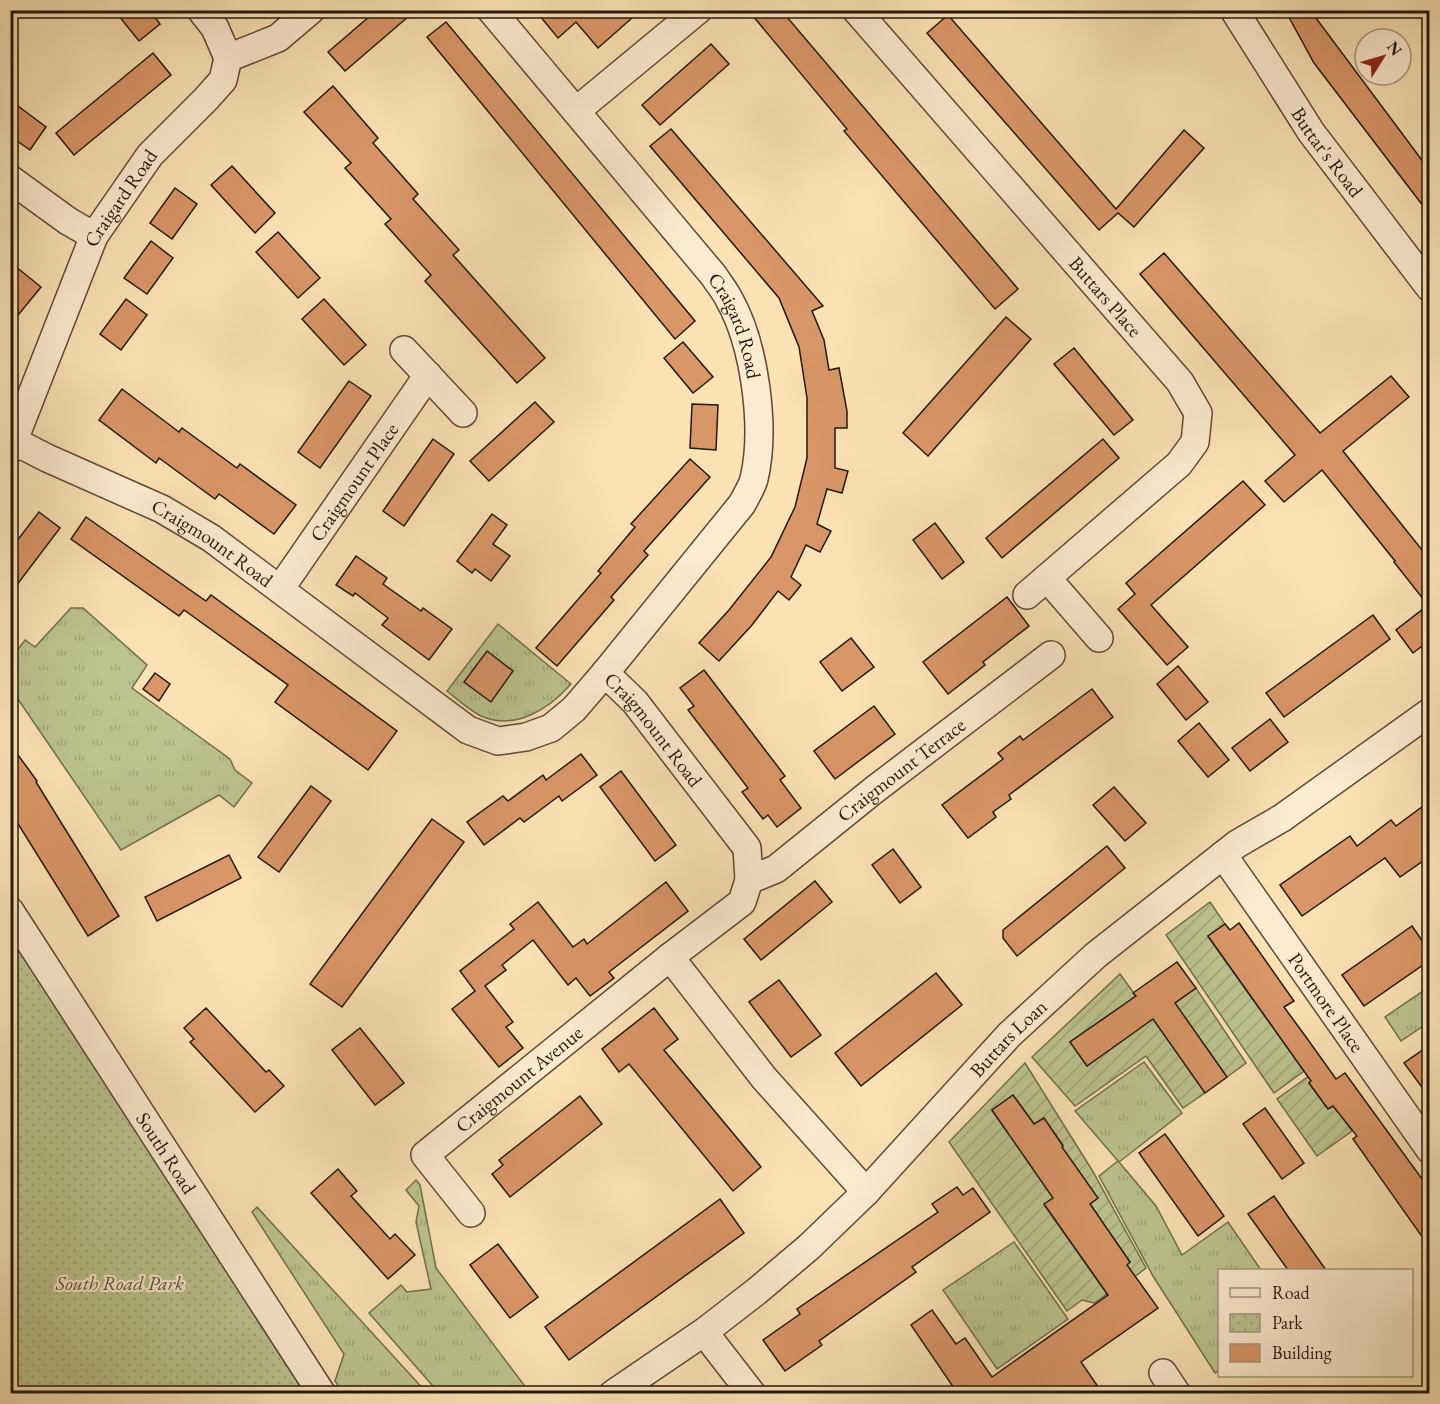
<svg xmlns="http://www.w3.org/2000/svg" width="1440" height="1404" viewBox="0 0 1440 1404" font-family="'EB Garamond',serif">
	<defs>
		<pattern id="grass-tufts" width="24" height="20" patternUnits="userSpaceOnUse" patternTransform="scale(1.5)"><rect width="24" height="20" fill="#bcc490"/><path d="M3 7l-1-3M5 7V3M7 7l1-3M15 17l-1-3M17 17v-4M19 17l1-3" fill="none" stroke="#a1a87b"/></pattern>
		<pattern id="park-dots" width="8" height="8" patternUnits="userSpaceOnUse" patternTransform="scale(1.5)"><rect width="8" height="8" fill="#bcc490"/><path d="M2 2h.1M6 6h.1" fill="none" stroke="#a1a87b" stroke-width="1.8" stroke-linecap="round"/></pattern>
		<pattern id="garden-furrows" width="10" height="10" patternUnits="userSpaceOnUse" patternTransform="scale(1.5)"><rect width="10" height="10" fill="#bcc490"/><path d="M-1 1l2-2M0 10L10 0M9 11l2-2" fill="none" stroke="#a1a87b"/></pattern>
	</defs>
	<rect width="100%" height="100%" fill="#fbe2b5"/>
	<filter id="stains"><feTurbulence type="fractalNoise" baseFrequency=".00333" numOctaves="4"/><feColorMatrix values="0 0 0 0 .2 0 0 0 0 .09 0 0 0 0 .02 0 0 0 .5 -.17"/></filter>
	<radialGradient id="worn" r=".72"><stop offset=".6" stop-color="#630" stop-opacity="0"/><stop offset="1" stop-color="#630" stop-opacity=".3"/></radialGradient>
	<g fill="url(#grass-tufts)" stroke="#706e4f" stroke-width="1.5">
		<path d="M71,608h12l64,57 -15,23 98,71 5,11 17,13 -18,24 -15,-12 -98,55 -110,-161v-30l14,-19 10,7z"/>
		<path d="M498,624l73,60c-22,25 -56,47 -90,32 -12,-6 -24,-17 -34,-25z"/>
		<path d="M1429,987v35l-28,19 -16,-24z"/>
		<path d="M1144,1062l38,51 -63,49 37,44 26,49 46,-33 33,48h-41v100l-5,3 -62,-97 -54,-100 19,-15 -43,-50z"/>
		<path d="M416,1180l4,5 16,83 94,125h-91l-70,-80 32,-28 6,7 24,-3 -15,-67 3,-16 -13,-16z"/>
		<path d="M257,1207l170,186h-84l-8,-12 9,-27 -92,-142z"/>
		<path d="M1014,1242l54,77 -71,50 -54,-79z"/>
	</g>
	<path fill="url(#park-dots)" stroke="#706e4f" stroke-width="1.5" d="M10,911l312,482h-311z"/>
	<g fill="url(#garden-furrows)" stroke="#706e4f" stroke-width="1.5">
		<path d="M1210,902l15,22 -17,13 96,134 -30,22 -108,-158z"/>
		<path d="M1120,974l16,22 -66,46 17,24 109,-78 50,75 -19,14 -39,-55 17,71 -22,15 -37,-52 -71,50 -43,-49z"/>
		<path d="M1025,1063l67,107 54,98 -17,13 -8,-12 9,-7 -20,-28 -20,-9 10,-7 -46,-65 9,-8 -19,-27 -10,6 -21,-29 -21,16 62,87 -10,7 63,89 -13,9 -12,-3 -15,11 -118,-169z"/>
		<path d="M1313,1073l3,5 -7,5 19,26 6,-4 18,26 -35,25 -40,-57z"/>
	</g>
	<g fill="#d99668" stroke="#24180e" stroke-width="1.5">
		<path d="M114,10h36l10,14 -21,17z"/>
		<path d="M377,10h39l-71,61 -17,-19z"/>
		<path d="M535,10h106l-43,38 -22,-26 -18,16z"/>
		<path d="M748,10h33l237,279 -23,20 -151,-178 3,-2z"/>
		<path d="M1285,10h25l120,161v44l-116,-152z"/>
		<path d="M948,15l168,194 68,-79 20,18 -70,79 -16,-14 -19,17 -172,-197z"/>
		<path d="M446,22l249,299 -20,18 -248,-302z"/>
		<path d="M711,44l18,20 -69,61 -18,-20z"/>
		<path d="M153,53l18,22 -97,80 -18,-22z"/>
		<path d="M333,86l45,52 -5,5 45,51 -5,5 46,51 -6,5 92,103 -28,25 -92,-102 6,-6 -46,-51 6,-5 -46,-51 6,-5 -47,-51z"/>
		<path d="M10,100l36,27 -16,23 -20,-14z"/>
		<path d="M671,129l152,177 -11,5 12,29 5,30 10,-2 8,43v17h-12v40l13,3 -6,22 -15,-4 -10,35 14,7 -11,21 -14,-7 -15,32 10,8 -12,15 -11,-9 -26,34 -33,36 -20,-18 30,-33 42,-53 24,-50 12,-49v-60l-8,-51 -20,-49 -129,-152z"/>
		<path d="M232,166l43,47 -20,20 -44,-48z"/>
		<path d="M175,188l22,16 -25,35 -22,-16z"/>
		<path d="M278,232l42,46 -22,20 -42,-46z"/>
		<path d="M151,241l22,17 -26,36 -23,-16z"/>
		<path d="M1164,253l156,180 71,-57 18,21 -66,54 87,109v80l-17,13 -17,-23 32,-25 -34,-43 1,-1 -73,-91 -38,32 -19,-21 30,-26 -155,-181z"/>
		<path d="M10,262l31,25 -31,38z"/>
		<path d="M126,299l21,16 -26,35 -21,-16z"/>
		<path d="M324,299l42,46 -22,20 -42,-46z"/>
		<path d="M1006,317l25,22 -103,117 -25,-23z"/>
		<path d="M683,342l30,35 -20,16 -29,-35z"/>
		<path d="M1074,348l59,72 -19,15 -60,-71z"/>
		<path d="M349,381l22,15 -51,72 -22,-16z"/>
		<path d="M122,389l57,43 3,-4 55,40 3,-4 56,41 -22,29 -55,-40 -4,5 -56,-41 -3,5 -57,-43z"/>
		<path d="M535,402l19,20 -65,59 -19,-20z"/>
		<path d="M692,404l26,1 -2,45 -26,-2z"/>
		<path d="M433,439l21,15 -50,72 -21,-15z"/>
		<path d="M1103,439l16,19 -117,100 -16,-20z"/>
		<path d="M690,459l20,18 -66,74 4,4 -37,42 3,3 -57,66 -21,-18 65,-75 -3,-2 37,-44 -4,-3z"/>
		<path d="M1243,481l22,24 -114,100 37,42 -21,18 -49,-56 17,-15 -9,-11z"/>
		<path d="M39,512l21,16 -50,66v-44z"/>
		<path d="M492,514l15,11 -14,19 17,12 -19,25 -16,-12 -3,4 -15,-12z"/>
		<path d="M86,517l120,84 5,-6 186,136 -29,39 -93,-68 13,-17 -104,-75 -5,6 -108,-77z"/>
		<path d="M935,523l29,39 -22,17 -29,-39z"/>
		<path d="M356,556l31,22 -4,6 38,27 2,-3 29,21 -23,31 -47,-35 6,-7 -33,-25 -2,3 -17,-11z"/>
		<path d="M1007,597l22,29 -46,36 2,3 -37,29 -25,-32z"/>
		<path d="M1373,615l17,24 -106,78 -18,-24z"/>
		<path d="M851,638l23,29 -32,24 -22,-29z"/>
		<path d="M487,651l26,20 -22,31 -27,-20z"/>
		<path d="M1178,666l30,36 -22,18 -29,-36z"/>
		<path d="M704,670l81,106 -5,4 21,28 -24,19 -9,-12 -5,4 -21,-27 6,-4 -60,-78 6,-4 -14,-18z"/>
		<path d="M155,673l15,11 -11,17 -16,-12z"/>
		<path d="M1092,689l21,28 -104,78 2,4 -18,13 3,5 -28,21 -26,-33 61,-46 -5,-6 22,-17 3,4z"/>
		<path d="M874,706l21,28 -60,45 -21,-28z"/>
		<path d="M1270,719l18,23 -38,29 -18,-23z"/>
		<path d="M1199,723l30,37 -21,17 -30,-36z"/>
		<path d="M10,744l27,37 -1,1 83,134 -31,20 -78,-125z"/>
		<path d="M581,754l16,21 -35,26 -3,-5 -35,26 -4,-4 -36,27 -17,-23 36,-26 5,5 35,-26 3,5z"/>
		<path d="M621,771l55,74 -21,16 -55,-74z"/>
		<path d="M311,786l20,15 -52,71 -21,-15z"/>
		<path d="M1114,787l32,36 -21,18 -32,-36z"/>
		<path d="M1430,801v55l-30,21 -15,-19 -83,58 -22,-31 70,-49 7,10 34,-26 5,6z"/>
		<path d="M432,819l32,23 -122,165 -32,-23z"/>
		<path d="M1107,846l18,22 -108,88 -14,-18v-8z"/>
		<path d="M893,849l28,38 -21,16 -28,-38z"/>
		<path d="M229,855l12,23 -84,43 -12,-24z"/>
		<path d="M815,881l17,21 -71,58 -17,-21z"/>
		<path d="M666,882l22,29 -79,61 5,6 -24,18 -14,-18 -8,7 -35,-45 -31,25 4,5 -21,16 28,36 -7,5 17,21 -24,19 -47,-58 23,-18 -15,-20 54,-42 -4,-5 28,-22 35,45 11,-8 3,5z"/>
		<path d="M1239,923l55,78 -10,6 22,30 30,42 9,-6 85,117v58l-77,-109 4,-3 -24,-30 -5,3 -19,-26 2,-2 -103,-145 17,-12 5,6z"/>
		<path d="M1412,926l18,26v8l-66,46 -22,-31z"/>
		<path d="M1177,962l19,26 -21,15 52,74 -22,16 -52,-74 -66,47 -17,-24 66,-46 -3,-3z"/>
		<path d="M936,973l26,32 -101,81 -26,-33z"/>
		<path d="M779,980l42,55 -30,22 -42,-55z"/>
		<path d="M206,1008l60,64 3,-2 15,16 -29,26 -65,-70 4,-3 -10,-11z"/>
		<path d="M654,1008l24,31 -14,11 97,117 -28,24 -104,-127 -10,8 -17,-23z"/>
		<path d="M360,1028l44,55 -29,22 -43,-55z"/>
		<path d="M1430,1045v53l-26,-35z"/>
		<path d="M1013,1095l21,29 10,-6 19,28 -1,1 36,51 -8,6 40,58 -3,3 31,43 -77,54 22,32h-145l-47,-69 21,-15 24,34 9,-6 27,39 116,-82 -64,-91 9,-6 -61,-88z"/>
		<path d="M580,1096l22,28 -92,73 -18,-23 11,-9 -4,-5z"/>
		<path d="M1265,1108l39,55 -22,16 -39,-55z"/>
		<path d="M1165,1134l59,82 -26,20 -59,-83z"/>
		<path d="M338,1169l19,22 -6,5 39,43 5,-5 20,21 -27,24 -77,-86z"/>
		<path d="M957,1187l6,8 10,-7 17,24 -78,55 4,5 -97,69 3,4 -37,26 -22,-31 37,-26 -3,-5 141,-97 -6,-8z"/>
		<path d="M1274,1196l15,22 37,52h-38l-40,-56z"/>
		<path d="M720,1199l24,34 -175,127 -24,-33z"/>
		<path d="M498,1244l40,53 -28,21 -40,-53z"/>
	</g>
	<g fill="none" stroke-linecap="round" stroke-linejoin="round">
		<defs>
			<g id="minor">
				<path d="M201,10l14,18 13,30"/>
				<path id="s1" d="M491,10l223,266c5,8 11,15 15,23 26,46 37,129 25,180 -2,8 -8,17 -12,25l-137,169"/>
				<path id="s2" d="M856,10l324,372 18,31 -3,29 -16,22 -152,131"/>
				<path id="s3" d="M1234,10l77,122 119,156"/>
				<path d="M228,58l50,-20 33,-28"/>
				<path d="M576,111l122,-101"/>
				<path d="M10,179l58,42 26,15"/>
				<path d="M404,350l59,63"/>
				<path id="s4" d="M10,439l37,19 115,51 49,29 257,192 30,11 28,-4 25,-9 23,-19 31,-36 30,29 112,146 2,32 -7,22 -72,55 94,121 102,114"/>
				<path id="s5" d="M10,450l84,-214 56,-81 56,-56 17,-19 5,-22"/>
				<path d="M1047,578l52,60"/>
				<path id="s6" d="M280,589l148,-214"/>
				<path id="s7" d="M1223,855l207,295"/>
				<path id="s8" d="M749,880l27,-11 98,-79 177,-135"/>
				<path id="s9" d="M10,911l312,483"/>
				<path id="s10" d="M471,1213l-46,-58 245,-198"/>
				<path d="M704,1332l48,62"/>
				<path d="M1163,1373l14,21"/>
				<path id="s11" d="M613,1394l91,-62 53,-41 52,-44 57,-55 143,-157 87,-80 141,-111 45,-26 148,-106"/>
			</g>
		</defs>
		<use href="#minor" stroke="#5a4a38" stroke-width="30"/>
		<use href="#minor" stroke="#fceccf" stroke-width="27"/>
	</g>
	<g text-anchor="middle" stroke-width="4.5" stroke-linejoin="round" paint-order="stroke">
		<g font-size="20" fill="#24180e" stroke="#fceccf">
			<text dy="7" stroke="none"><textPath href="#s3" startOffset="170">Buttar's Road</textPath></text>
			<text dy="7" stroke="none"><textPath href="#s5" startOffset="276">Craigard Road</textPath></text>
			<text dy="7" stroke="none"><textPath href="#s2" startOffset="380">Buttars Place</textPath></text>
			<text dy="7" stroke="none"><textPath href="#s1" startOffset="402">Craigard Road</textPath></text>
			<text dy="7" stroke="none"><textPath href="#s6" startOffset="130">Craigmount Place</textPath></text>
			<text dy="7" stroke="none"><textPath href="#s4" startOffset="228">Craigmount Road</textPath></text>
			<text dy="7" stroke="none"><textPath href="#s4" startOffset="784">Craigmount Road</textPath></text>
			<text dy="7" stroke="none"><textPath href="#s8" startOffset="189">Craigmount Terrace</textPath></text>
			<text dy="7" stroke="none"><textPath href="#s7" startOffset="180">Portmore Place</textPath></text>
			<text dy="7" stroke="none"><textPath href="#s11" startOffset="534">Buttars Loan</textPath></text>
			<text dy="7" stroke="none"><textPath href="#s10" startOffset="195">Craigmount Avenue</textPath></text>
			<text dy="7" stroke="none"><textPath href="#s9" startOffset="288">South Road</textPath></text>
		</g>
		<g font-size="20" font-style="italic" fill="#59543c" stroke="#fceccf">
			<text x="120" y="1290">South Road Park</text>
		</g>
	</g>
	<rect width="1440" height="1404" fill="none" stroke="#fbe2b5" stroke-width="36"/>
	<rect x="12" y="12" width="1416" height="1380" fill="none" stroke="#24180e" stroke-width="3"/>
	<rect x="18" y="18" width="1404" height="1368" fill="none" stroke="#24180e" stroke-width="1.5"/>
	<rect x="1218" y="1269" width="195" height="108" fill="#fceccf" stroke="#a69782" stroke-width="1.5"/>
	<rect x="1230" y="1288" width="30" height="9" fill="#fceccf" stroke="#a69782" stroke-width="1.5"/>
	<text x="1272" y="1299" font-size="18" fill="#24180e">Road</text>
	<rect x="1230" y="1314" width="30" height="18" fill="url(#park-dots)" stroke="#a69782" stroke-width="1.5"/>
	<text x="1272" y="1329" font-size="18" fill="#24180e">Park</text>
	<rect x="1230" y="1344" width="30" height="18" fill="#d99668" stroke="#a69782" stroke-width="1.5"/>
	<text x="1272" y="1359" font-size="18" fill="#24180e">Building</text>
	<g transform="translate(1383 57) rotate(53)"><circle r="28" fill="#fceccf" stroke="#a69782" stroke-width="1.5"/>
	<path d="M0-4.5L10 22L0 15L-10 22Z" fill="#8f2418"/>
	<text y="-9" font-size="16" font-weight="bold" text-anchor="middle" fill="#24180e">N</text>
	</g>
	<rect width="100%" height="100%" filter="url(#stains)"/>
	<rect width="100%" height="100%" fill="url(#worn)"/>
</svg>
